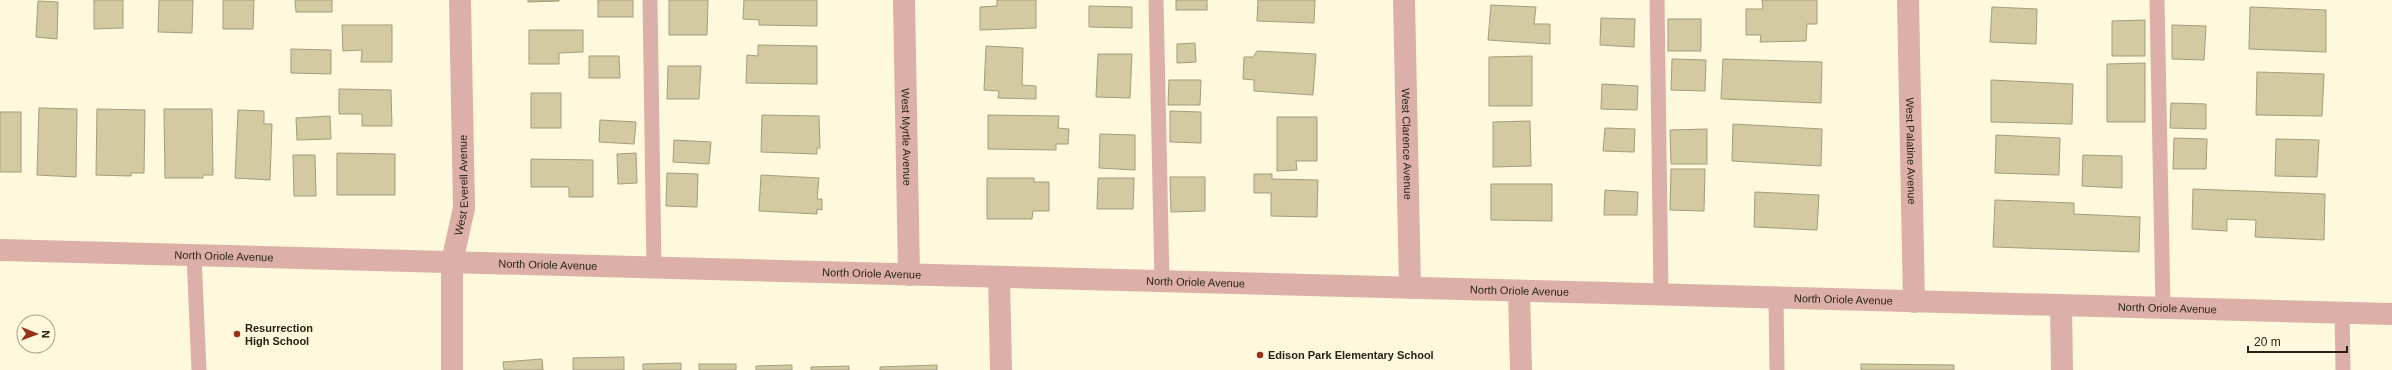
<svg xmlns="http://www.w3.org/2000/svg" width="2392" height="370" viewBox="0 0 2392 370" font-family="Arial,sans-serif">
	<rect width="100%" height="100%" fill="#fef8dc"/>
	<g fill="#d3caa1" stroke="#a39d7c">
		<path d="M94,0h29v28l-29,1z"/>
		<path d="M159,0h34l-1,33 -34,-1z"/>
		<path d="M223,0h31l-1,29h-30z"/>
		<path d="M295,0h37v12h-36z"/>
		<path d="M528,0h31v1l-31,1z"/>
		<rect x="598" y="0" width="35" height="17"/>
		<path d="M669,0h39l-1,35h-38z"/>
		<path d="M744,0h73v26l-58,-1v-5l-16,-1z"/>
		<path d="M997,0h39v28l-56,2v-23l17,-1z"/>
		<rect x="1176" y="0" width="31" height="10"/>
		<path d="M1258,0h57l-1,23 -57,-2z"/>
		<path d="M1762,0h55v24h-10l-1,17 -46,1 1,-7h-15v-26h17z"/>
		<path d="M38,1l20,1 -1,37 -21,-2z"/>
		<path d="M1491,5l45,2 -2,17h16v20l-62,-4z"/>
		<path d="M1089,6l43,1v21l-43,-1z"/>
		<path d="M1992,7l45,2 -1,35 -46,-2z"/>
		<path d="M2250,7l76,3v42l-77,-3z"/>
		<path d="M1601,18l34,1 -1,28 -34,-2z"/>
		<rect x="1668" y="19" width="33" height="32"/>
		<path d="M2145,20v36h-33v-35z"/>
		<path d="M342,25h50v37h-31l1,-12 -19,1z"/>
		<path d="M2172,25l34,1 -2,34 -32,-1z"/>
		<path d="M529,30h54v22l-24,1v11h-30z"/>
		<path d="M1195,43l1,19 -19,1v-19z"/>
		<path d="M758,45l59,1v38l-71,-1 1,-28 11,1z"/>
		<path d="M986,46l37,2 -1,37 14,1v13l-38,-1 1,-7 -15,-1z"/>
		<path d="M291,49l40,1v24l-40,-1z"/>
		<path d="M1257,51l59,3 -3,41 -59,-4v-11l-11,-1 1,-22h9z"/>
		<path d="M1098,54h34l-2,44 -34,-1z"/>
		<path d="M589,56h30l1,22h-31z"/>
		<path d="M1532,56v50h-43v-49z"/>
		<path d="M1672,59l34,1 -1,31 -34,-1z"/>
		<path d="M1723,59l99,3 -1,41 -100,-4z"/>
		<path d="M2145,63v59h-38v-58z"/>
		<path d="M668,66h33l-2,33h-32z"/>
		<path d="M2257,72l67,2 -2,42 -66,-1z"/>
		<path d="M1169,80h32l-1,25h-32z"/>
		<path d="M1991,80l82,4 -1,40 -81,-2z"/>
		<path d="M1602,84l36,2 -1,24 -36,-1z"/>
		<path d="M339,89l52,1 1,36h-30v-12h-23z"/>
		<rect x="531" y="93" width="30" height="35"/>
		<path d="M2171,103l35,1v25l-36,-1z"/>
		<path d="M39,108l38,1 -1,68 -39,-2z"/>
		<path d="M97,109l48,1 -1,63h-13v3l-35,-1z"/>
		<path d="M164,109h48l1,66h-10v3h-38z"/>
		<path d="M238,110l26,1v13h8l-2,56 -35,-2z"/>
		<path d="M1170,111l31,1v31l-31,-1z"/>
		<rect x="0" y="112" width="21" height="60"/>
		<path d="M762,115l57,1 1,32h-3v6l-56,-2z"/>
		<path d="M988,115l71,1 -1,12 11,1 -1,15h-12v6l-68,-1z"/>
		<path d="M330,116l1,23 -34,1 -1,-22z"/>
		<path d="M1277,117h40v44h-21l1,9 -20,1z"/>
		<path d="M600,120l36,2 -2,22 -35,-2z"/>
		<path d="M1530,121l1,45 -38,1v-45z"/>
		<path d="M1733,124l89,5 -1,37 -89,-5z"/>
		<path d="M1605,128l30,1 -1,23 -31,-1z"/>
		<path d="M1707,129v35h-36l-1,-34z"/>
		<path d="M1100,134l35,1v35l-36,-2z"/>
		<path d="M1996,135l64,3 -1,37 -64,-2z"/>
		<path d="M2174,138l33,1 -1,30h-33z"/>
		<path d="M2276,139l43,1 -2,37 -42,-1z"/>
		<path d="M674,140l37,2 -2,22 -36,-2z"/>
		<path d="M337,153l58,1v41h-58z"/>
		<path d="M636,153l1,30 -19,1 -1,-30z"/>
		<path d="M293,155h22l1,41h-22z"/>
		<path d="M2083,155l39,1v32l-40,-2z"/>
		<path d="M531,159l62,1v37h-24v-10h-38z"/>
		<path d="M1671,169h34l-1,42 -34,-1z"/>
		<path d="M667,173l31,1 -1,33 -31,-1z"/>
		<path d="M1254,174h18v5l46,1 -1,37 -46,-1v-23h-17z"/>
		<path d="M761,175l58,3 -2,21h5v11l-5,-1v5l-58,-3z"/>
		<path d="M1170,177h35v34l-34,1z"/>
		<path d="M987,178h47v4h15v29h-16l-1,8h-45z"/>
		<path d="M1098,178h36l-1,31h-36z"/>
		<path d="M1491,184h61v37l-61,-1z"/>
		<path d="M2193,189l132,5 -1,46 -69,-3 1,-17 -29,-1v12l-35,-2z"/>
		<path d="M1605,190l33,2 -1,23h-33z"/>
		<path d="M1755,192l64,3 -2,35 -63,-3z"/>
		<path d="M1995,200l79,3v11l66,3 -1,35 -146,-5z"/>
		<path d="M624,357v13h-51v-12z"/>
		<path d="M542,359l1,11h-39l-1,-8z"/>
		<path d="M681,363v7h-38v-6z"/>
		<rect x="699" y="364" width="37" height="6"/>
		<path d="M1861,364l93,1v5h-93z"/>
		<path d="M792,365v5h-36v-4z"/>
		<path d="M937,365v5h-57v-3z"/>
		<path d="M849,366v4h-38v-3z"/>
	</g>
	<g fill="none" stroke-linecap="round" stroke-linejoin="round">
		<g stroke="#dcb0a9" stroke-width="15">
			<path d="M650,0l4,268"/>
			<path d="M1156,0l6,281"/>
			<path d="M1657,0l4,295"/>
			<path d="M2157,0l6,308"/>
			<path d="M194,255l5,115"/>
			<path d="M1776,298l1,72"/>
			<path d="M2342,313l1,57"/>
		</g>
		<g stroke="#dcb0a9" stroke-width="22">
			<path id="s1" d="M904,0l5,275"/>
			<path id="s2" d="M1404,0l6,288"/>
			<path id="s3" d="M1908,0l6,302"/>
			<path id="s4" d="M0,250l2392,64"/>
			<path d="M999,277l2,93"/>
			<path d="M1519,291l2,79"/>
			<path d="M2061,305l1,65"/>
			<path id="s5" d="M452,370v-108l12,-54 -4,-208"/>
		</g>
	</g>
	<g fill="#993215" stroke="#fef8dc" stroke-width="1.5">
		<circle cx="237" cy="334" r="4"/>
		<circle cx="1260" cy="355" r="4"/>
	</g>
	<g text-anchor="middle" stroke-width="3.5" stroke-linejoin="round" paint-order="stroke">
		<g font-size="11" fill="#262316" stroke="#fef8dc">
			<text dy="4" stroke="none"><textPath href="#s1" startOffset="137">West Myrtle Avenue</textPath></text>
			<text dy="4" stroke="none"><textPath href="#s2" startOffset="144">West Clarence Avenue</textPath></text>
			<text dy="4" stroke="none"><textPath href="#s3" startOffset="151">West Palatine Avenue</textPath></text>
			<text dy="4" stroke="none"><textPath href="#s5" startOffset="186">West Everell Avenue</textPath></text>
			<text dy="4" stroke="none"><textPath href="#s4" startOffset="224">North Oriole Avenue</textPath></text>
			<text dy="4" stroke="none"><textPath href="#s4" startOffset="548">North Oriole Avenue</textPath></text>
			<text dy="4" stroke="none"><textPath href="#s4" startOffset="872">North Oriole Avenue</textPath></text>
			<text dy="4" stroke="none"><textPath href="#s4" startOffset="1196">North Oriole Avenue</textPath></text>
			<text dy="4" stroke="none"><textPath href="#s4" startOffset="1520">North Oriole Avenue</textPath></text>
			<text dy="4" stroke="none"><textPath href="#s4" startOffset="1844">North Oriole Avenue</textPath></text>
			<text dy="4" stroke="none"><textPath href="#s4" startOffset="2168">North Oriole Avenue</textPath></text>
		</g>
		<g font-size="11" font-weight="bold" fill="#262316" stroke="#fef8dc" text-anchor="start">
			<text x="245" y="332">Resurrection<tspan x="245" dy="13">High School</tspan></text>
			<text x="1268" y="359">Edison Park Elementary School</text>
		</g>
	</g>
	<g transform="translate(36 334) rotate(91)"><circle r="19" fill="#fef8dc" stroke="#a8a38d"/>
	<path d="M0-3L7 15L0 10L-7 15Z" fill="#993215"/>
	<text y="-6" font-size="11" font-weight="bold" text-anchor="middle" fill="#262316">N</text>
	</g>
	<path d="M2248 346v6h99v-6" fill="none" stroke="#262316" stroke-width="2"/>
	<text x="2254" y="346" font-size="12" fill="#262316" stroke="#fef8dc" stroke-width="3" paint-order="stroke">20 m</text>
</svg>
